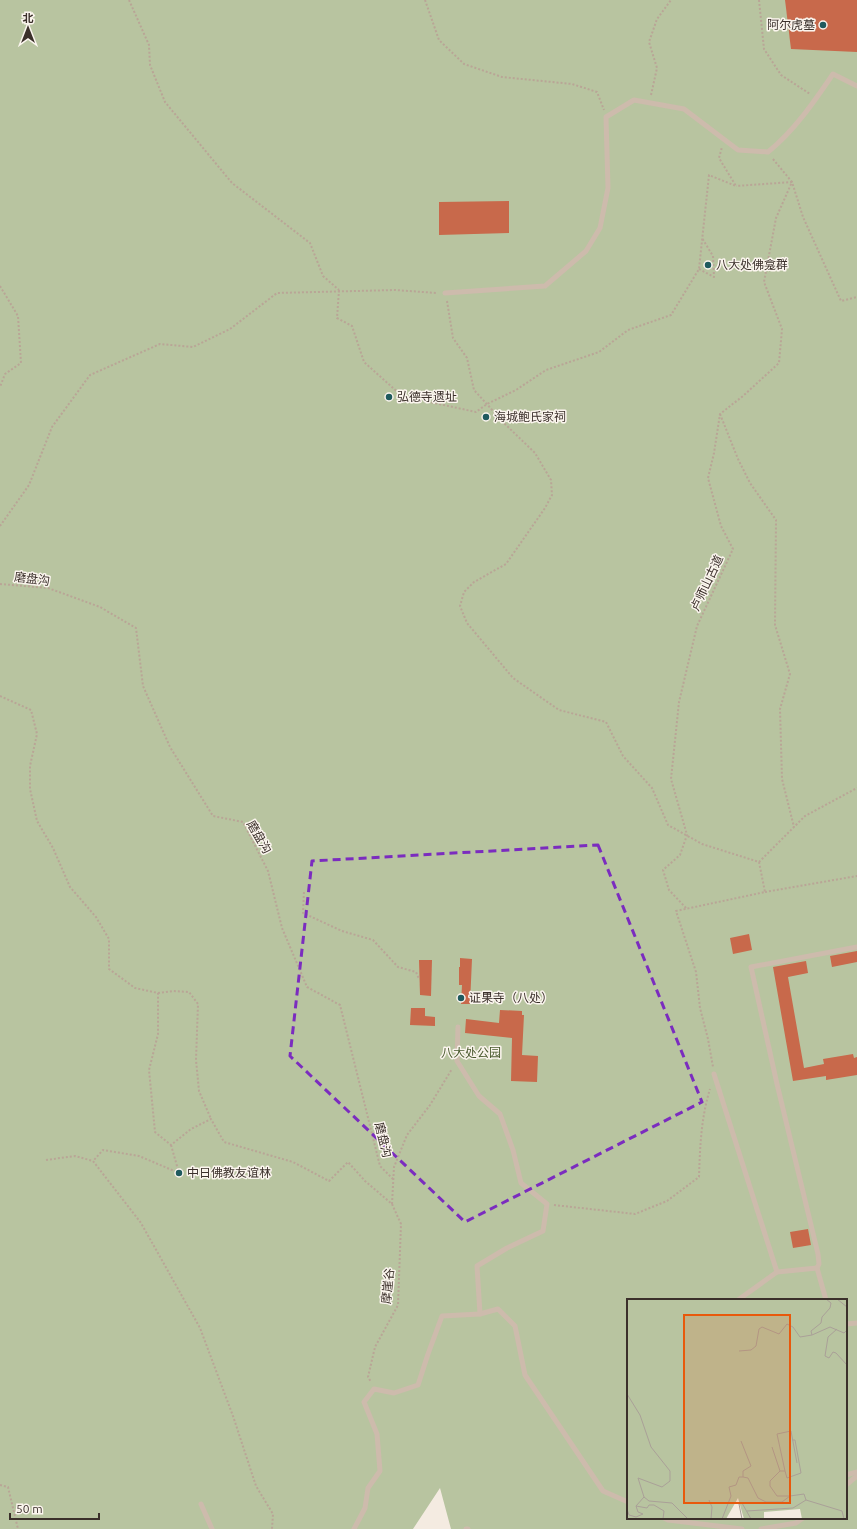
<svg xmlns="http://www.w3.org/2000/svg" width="857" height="1529" viewBox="0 0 857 1529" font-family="Ubuntu,'Noto Sans SC',sans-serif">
	<rect width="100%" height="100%" fill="#f4ebe1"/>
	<path fill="#b8c4a0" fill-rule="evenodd" d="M0,0h857v1529h-406l-11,-41 -27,41h-413zM628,1300h218v218h-218z"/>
	<g fill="#c8694b">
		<path d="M785,0h72v52l-66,-3z"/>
		<path d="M509,201v32l-70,2v-33z"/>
		<path d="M749,934l3,16 -19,4 -3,-16z"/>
		<path d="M857,951v11l-25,5 -2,-11z"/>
		<path d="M460,958l12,1 -2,45h-9l1,-19h-3v-18h1z"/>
		<path d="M419,960h13l-1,36 -11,-1z"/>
		<path d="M806,961l2,12 -20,4 16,91 20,-4 -1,-5 30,-5 1,4 3,-1v18l-31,5v-4l-33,5 -20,-114z"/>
		<path d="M411,1008h14v8l10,1v9l-25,-1z"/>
		<path d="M500,1010l22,1v4h2l-2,40 16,1 -1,26 -26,-1 1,-43 -47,-5 1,-14 33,4z"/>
		<path d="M808,1229l3,16 -18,3 -3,-16z"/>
	</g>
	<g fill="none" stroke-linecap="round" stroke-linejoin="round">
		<g stroke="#b9a596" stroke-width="2" stroke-dasharray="2 2" stroke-linecap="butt">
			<path d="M129,0l20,45 1,20 15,37 67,81 78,60 13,33 16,14"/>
			<path d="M425,0l14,40 25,24 38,13 70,7 25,8 7,18"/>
			<path d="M759,0l5,49 17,26 29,19"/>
			<path d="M651,95l6,-27 -8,-26 8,-23 14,-19"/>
			<path d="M773,159l19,23 11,35 38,84 16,-4"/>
			<path d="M699,269l15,8 -1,-21 -11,-18"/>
			<path d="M0,286l18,30 3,47 -16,11 -5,13"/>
			<path d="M339,290l-2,28 15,8 12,36 38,34 74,16 11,-8 29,-14 30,-20 53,-18 29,-22 43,-15 28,-46 10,-94 27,11 -17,-28 3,-11"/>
			<path d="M447,301l6,37 14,20 7,32 31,34 30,29 16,27 1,15 -7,13 -39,56 -32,18 -10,10 -4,14 7,17 46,55 46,32 47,12 17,34 29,32 16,37 34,19 57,18 6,30 -89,19 20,61 4,36 8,31 5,28"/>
			<path d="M720,414l18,45 12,24 26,37 -1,105 15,49 -10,35 2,70 12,48"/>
			<path d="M0,526l29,-41 23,-58 38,-52 70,-31 33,3 37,-18 47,-36 118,-3 42,3"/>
			<path d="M0,584l48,4 52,19 36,21 7,58 27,61 43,69 30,6 25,49 14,57 25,59 33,18 40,161 13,13"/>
			<path d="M0,696l31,14 6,24 -7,32v23l7,32 16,27 17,39 26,30 13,22v30l26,19 23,5v41l-9,36 6,62 16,13 20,-16 20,-10 13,23 69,20 36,19 19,-19 17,19 27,23 9,20 -3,81 -23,42 -7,30 3,5"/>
			<path d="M759,862l46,-46 52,-28"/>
			<path d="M304,892l-1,21 39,18 31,9 25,27 18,5 3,7"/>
			<path d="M765,892l92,-16"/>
			<path d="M686,908l-17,-18 -6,-20 17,-15 7,-20 -16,-56 8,-77 18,-76 36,-77 -12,-23 -13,-48 6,-25 6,-39 23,-18 36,-33 3,-34 -18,-47 12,-64 16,-36 -56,4"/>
			<path d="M158,993l15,-2 16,1 9,12 -2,56 3,31 12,28"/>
			<path d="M171,1145l8,28 -40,-17 -36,-6 -10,11 48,62 59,105 33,88 23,70 17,28 -1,15"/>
			<path d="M46,1160l29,-4 18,5"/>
			<path d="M392,1204l2,-37 13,-32 23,-30 22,-36"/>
			<path d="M554,1205l81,9 32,-13 32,-24c1,-30 2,-59 11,-88"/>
			<path d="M0,1485l8,2 10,42"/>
		</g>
		<g stroke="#cdbbac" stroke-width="5">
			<path d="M445,293l100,-7 41,-35 14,-23 8,-40 -2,-71 28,-17 50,9 54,41 30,2c26,-21 46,-50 65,-78l24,12"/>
			<path d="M714,1074l63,198 -39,28"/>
			<path d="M817,1268l2,-4 -1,-10 -41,-170 -26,-117 106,-20"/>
			<path d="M777,1272l40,-4 9,32"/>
			<path d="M480,1314l18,-5 17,17 10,49 78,116 25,11"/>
			<path d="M846,1324l11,-1"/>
			<path d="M846,1475l11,-3"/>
			<path d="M846,1485l11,-9"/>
			<path d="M201,1504l11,25"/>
			<path d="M664,1518l4,2 74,9"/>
			<path d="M354,1529l11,-21 3,-20 12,-17 -3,-37 -13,-32 10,-13 20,4 24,-8 10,-31 14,-38 38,-2 -3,-48 30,-18 36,-17 4,-27 -26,-21 -8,-33 -13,-36 -21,-18 -22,-35 1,-34"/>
			<path d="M466,1529h2"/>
			<path d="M761,1529l35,-6 7,-5"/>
		</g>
	</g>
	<path fill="none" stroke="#7b2cbf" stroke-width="3" stroke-dasharray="8 5" stroke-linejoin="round" d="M598,845l104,257 -237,120 -175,-166 22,-195z"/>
	<g fill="#1f5a5e" stroke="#fbf5ee" stroke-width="1.5">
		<circle cx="823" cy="25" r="4"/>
		<circle cx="708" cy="265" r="4"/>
		<circle cx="389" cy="397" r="4"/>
		<circle cx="486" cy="417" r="4"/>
		<circle cx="461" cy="998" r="4"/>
		<circle cx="179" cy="1173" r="4"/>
	</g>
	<g text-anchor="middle" stroke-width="3" stroke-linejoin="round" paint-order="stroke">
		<g font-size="12" fill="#3b302b" stroke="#fbf5ee" text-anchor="start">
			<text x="815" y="29" text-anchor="end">阿尔虎墓</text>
			<text x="716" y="269">八大处佛龛群</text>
			<text x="397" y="401">弘德寺遗址</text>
			<text x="494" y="421">海城鲍氏家祠</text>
			<text x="469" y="1002">证果寺（八处）</text>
			<text x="187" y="1177">中日佛教友谊林</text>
		</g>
		<g font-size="12" fill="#3b302b" stroke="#fbf5ee">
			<text transform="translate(32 579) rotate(7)" y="4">磨盘沟</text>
			<text transform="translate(707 583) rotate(-65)" y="4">卢师山古道</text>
			<text transform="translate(259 837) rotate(60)" y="4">磨盘沟</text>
			<text transform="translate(383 1140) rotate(76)" y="4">磨盘沟</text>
			<text transform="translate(388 1286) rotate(-84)" y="4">摩崖谷</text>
		</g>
		<g font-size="12" fill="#4a5a2e" stroke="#fbf5ee">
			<text x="471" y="1057">八大处公园</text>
		</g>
	</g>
	<g transform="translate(627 1299)">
		<rect width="220" height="220" fill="#f4ebe1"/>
		<path d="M0,0h220v220h-45l-2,-10 -36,3v7h-20l-6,-21 -12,21h-99z" fill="#b8c4a0"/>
		<path fill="none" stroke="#aaa098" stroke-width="1" d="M199,0l5,4 -1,5 -8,9 -1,6 -10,8 1,4 18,-8 14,6 3,-3M210,0l10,8M210,30l-9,8 -3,19 4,2 4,-6 3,1 11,12M112,52l12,-1 5,-4 3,-17 3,-2 17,7 8,-10 6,3 7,10 12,-2M0,95l13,21 11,32 19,24v10l-8,6 -24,-9 6,19 5,4 23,2 16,16M145,148l8,24 -10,10v5l7,10h12M153,172h5l2,7 14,-5 -6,-33h-3M158,172l-8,-37 14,-3 6,32M116,178l5,1 10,20 8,4h16l8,-6 14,-2 2,6M82,201l3,7 -1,12M9,207l8,-9M0,210l2,6 7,2 7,-3 -5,-2 -2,-6 11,2 2,-3h5l10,6 -1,8M120,212l46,-3 13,-8 36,11 2,8M95,220l9,-23 -2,-9 7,-2 3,-8h4v-6l8,-5 -10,-25M115,220l-3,-15 3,-1 9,16"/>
		<path fill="#e8590c" fill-opacity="0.15" stroke="#e8590c" stroke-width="2" d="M57,16h106v188h-106z"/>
		<rect width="220" height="220" fill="none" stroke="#3b302b" stroke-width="2"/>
	</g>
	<g transform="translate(28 28)" stroke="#fbf5ee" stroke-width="3" paint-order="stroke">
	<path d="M0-3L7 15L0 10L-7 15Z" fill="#3b302b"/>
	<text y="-6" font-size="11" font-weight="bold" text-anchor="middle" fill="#3b302b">北</text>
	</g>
	<path d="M10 1513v6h89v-6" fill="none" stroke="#3b302b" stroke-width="2"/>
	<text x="16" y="1513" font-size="12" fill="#3b302b" stroke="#fbf5ee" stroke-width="3" paint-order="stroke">50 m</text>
</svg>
